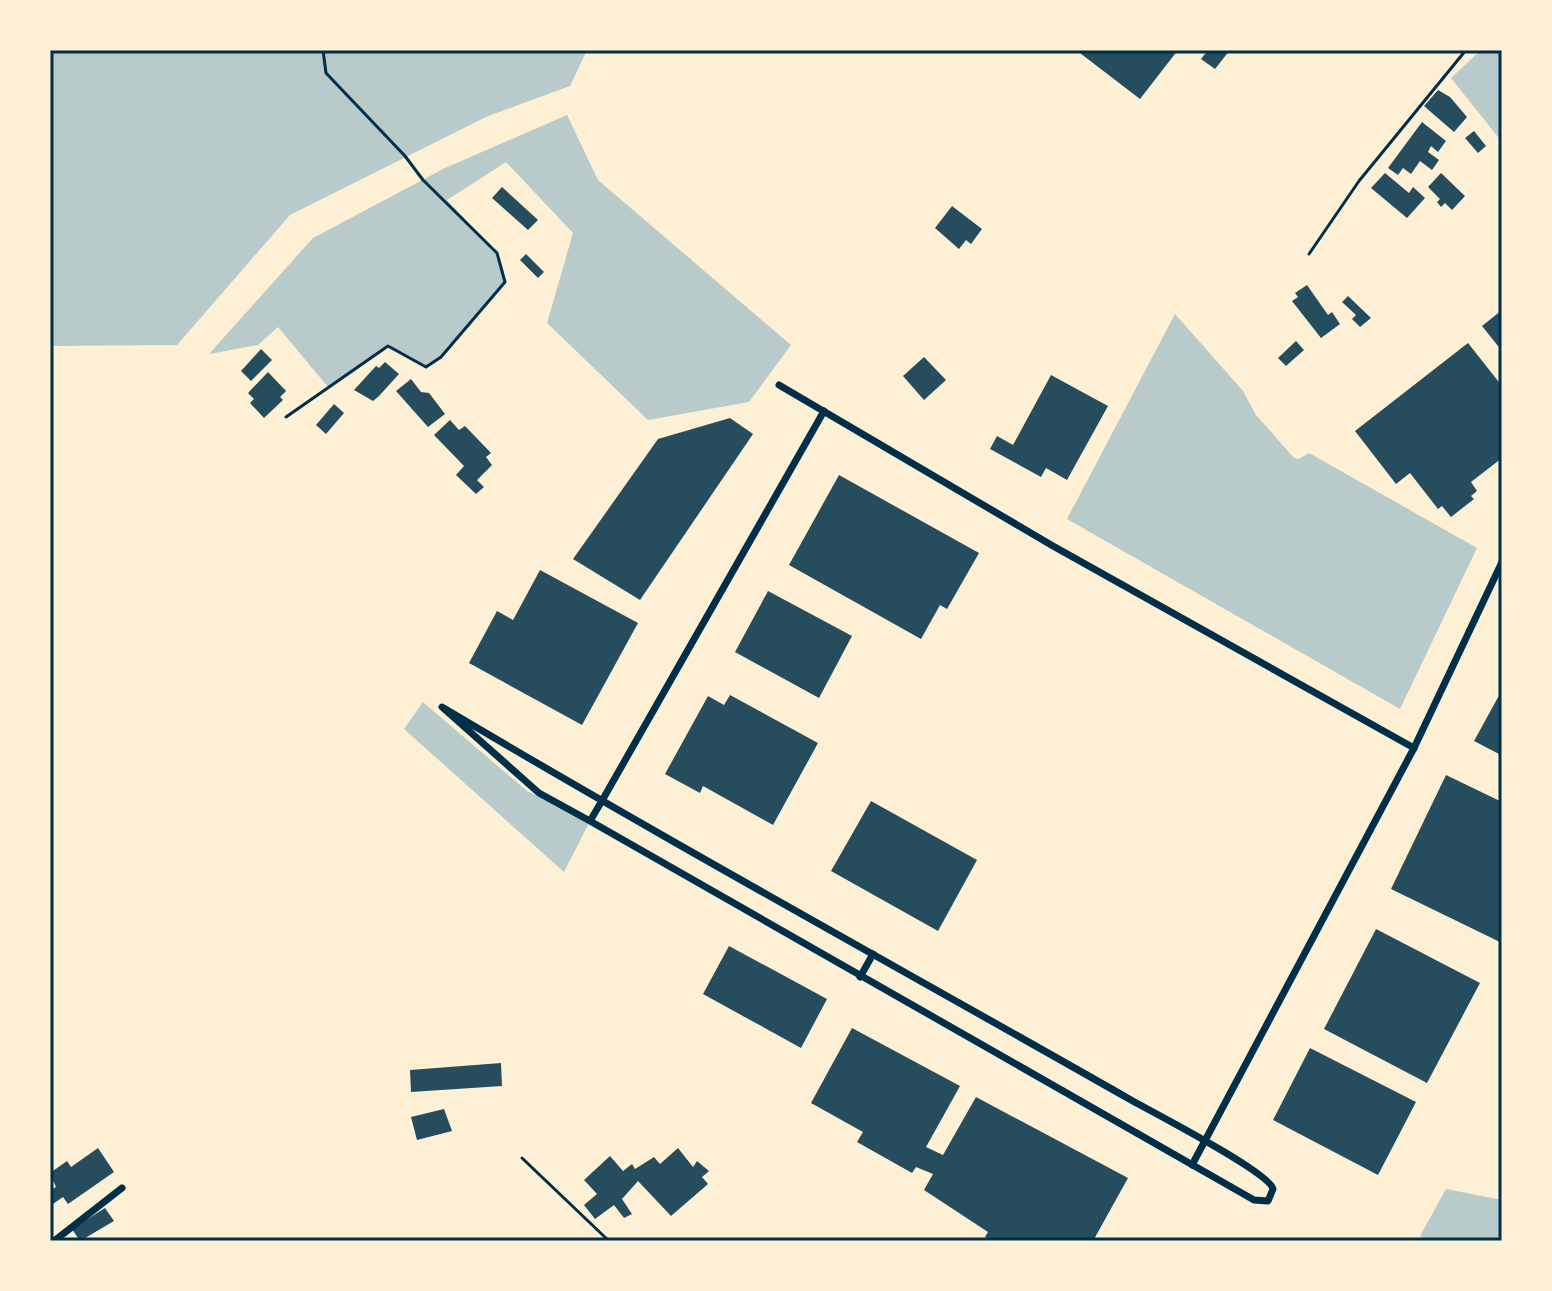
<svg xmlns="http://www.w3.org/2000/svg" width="1552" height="1291" viewBox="0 0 1552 1291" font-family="'Roboto Condensed',sans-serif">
	<rect width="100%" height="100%" fill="#fdf0d5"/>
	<g fill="#b9caca">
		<path d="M50,50h537l-17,36 -82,30 -198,99 -113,130 -127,1z"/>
		<path d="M1481,50h21v92l-51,-64z"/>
		<path d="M567,115l31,65 193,165 -42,57 -101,18 -101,-97 26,-90 -67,-71 -59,38 50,53 8,29 -64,75 -15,10 -38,-21 -60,41 -50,-60 -20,18 -49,9 104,-116 132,-70z"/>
		<path d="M1175,314l68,77 13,24 38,43 5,1 10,-6 168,95 -77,161 -333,-190z"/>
		<path d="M423,702l104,89 63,30 -26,51 -160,-143z"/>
		<path d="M1446,1189l56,11v41h-75l-7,-5z"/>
	</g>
	<g fill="#264d5e">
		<path d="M1076,50h102l-38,49z"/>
		<path d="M1208,50h22l-15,19 -14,-10z"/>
		<path d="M1438,90l12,7 17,20 -13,15 -30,-26z"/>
		<path d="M1422,122l24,19 -8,11 -7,-6 -3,6 11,8 -7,10 -12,-9 -9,13 -8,-6 -5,7 -10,-7z"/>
		<path d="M1474,131l12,15 -8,7 -13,-15z"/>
		<path d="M1385,173l24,20 4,-6 12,11 -18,20 -36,-30z"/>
		<path d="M1441,173l24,23 -13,14 -7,-7 -4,4 -4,-5 3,-3 -12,-12z"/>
		<path d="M502,187l36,33 -10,10 -36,-32z"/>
		<path d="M952,206l30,23 -11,15 -5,-4 -7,9 -24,-21z"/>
		<path d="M526,254l18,18 -6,6 -18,-18z"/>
		<path d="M1307,285l21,30 4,-3 8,12 -19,14 -29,-37 6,-4 -3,-4z"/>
		<path d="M1348,296l23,22 -11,9 -8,-8 4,-4 -14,-13z"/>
		<path d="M1502,310v41l-20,-25z"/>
		<path d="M1296,341l8,9 -18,16 -8,-8z"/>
		<path d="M1468,343l34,43v72l-31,24 6,9 -6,5 3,3 -23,18 -9,-11 -4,3 -28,-36 -14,11 -41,-53z"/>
		<path d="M261,349l11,11 -21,21 -10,-10z"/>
		<path d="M924,357l22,23 -22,20 -21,-24z"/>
		<path d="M385,362l14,12 -20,22 -6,5 -19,-11 22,-24 3,2z"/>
		<path d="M268,372l18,19 -6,6 3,3 -19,18 -14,-15 4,-4 -6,-6z"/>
		<path d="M1051,375l57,31 -41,74 -21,-12 -5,9 -51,-28 7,-13 16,9z"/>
		<path d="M411,379l10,13 8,1 16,21 -17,13 -32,-36z"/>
		<path d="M334,404l10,9 -18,21 -10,-9z"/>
		<path d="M730,418l23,16 -113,166 -67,-41 85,-120z"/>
		<path d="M450,420l9,10 6,-4 26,27 -5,4 6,8 -15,15 7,7 -8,7 -20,-19 8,-9 -30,-31z"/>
		<path d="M839,475l140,78 -32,56 -7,-4 -19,34 -132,-74z"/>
		<path d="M540,570l98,53 -56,102 -113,-62 28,-52 16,9z"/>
		<path d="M768,591l84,45 -33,62 -84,-46z"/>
		<path d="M1502,690v58l-3,6 -25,-13z"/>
		<path d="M730,695l88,48 -45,82 -70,-39 -3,7 -35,-19 43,-78 16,9z"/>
		<path d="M1446,775l56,27v141l-111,-54z"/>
		<path d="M871,801l106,59 -39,71 -107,-60z"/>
		<path d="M1376,929l104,54 -53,100 -103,-54z"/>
		<path d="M729,946l98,53 -26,49 -98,-54z"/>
		<path d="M852,1028l108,58 -34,61 17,8 33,-58 152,81 -35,63h-101l-7,-4 3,-5 -64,-42 9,-16 -17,-7 -4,6 -55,-31 6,-10 -52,-29z"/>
		<path d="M1310,1048l106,54 -38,73 -105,-55z"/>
		<path d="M501,1063l1,23 -91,6 -1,-22z"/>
		<path d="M444,1109l8,22 -35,9 -6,-23z"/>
		<path d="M98,1148l16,24 -46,32 -5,-7 -13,9v-16l6,-3 -6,-14 17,-12 4,6z"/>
		<path d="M678,1148l15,19 4,-6 12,10 -7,6 6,7 -37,32 -33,-35 -16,18 10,15 -8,4 -10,-13 -19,14 -11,-14 13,-11 -13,-14 26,-24 13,15 9,-7 3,5 19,-12 6,7z"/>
		<path d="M105,1208l9,13 -34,20 -8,-12z"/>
	</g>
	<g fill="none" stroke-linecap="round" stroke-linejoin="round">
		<path stroke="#003049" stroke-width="3" d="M286,417l102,-71 38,21 15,-10 64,-75 -8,-29 -74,-73 -18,-24 -79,-83 -3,-23"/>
		<g stroke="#003049" stroke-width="3">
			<path d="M1309,254l50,-73 107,-131"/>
			<path d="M522,1158l87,83"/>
		</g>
		<g stroke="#003049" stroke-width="7">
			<path d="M779,385l274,161 361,202"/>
			<path d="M590,821l-51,-28 -97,-86c227,135 459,262 689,393 23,13 138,72 142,89l-5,12 -14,-1 -664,-379 13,-22 221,-388"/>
			<path d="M860,977l13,-23"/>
			<path d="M1192,1165l222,-417 88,-186"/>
			<path d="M54,1241l68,-53"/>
		</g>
	</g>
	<rect width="1552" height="1291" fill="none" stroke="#fdf0d5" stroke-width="104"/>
	<rect x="52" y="52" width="1448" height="1187" fill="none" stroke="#003049" stroke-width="3"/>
</svg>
